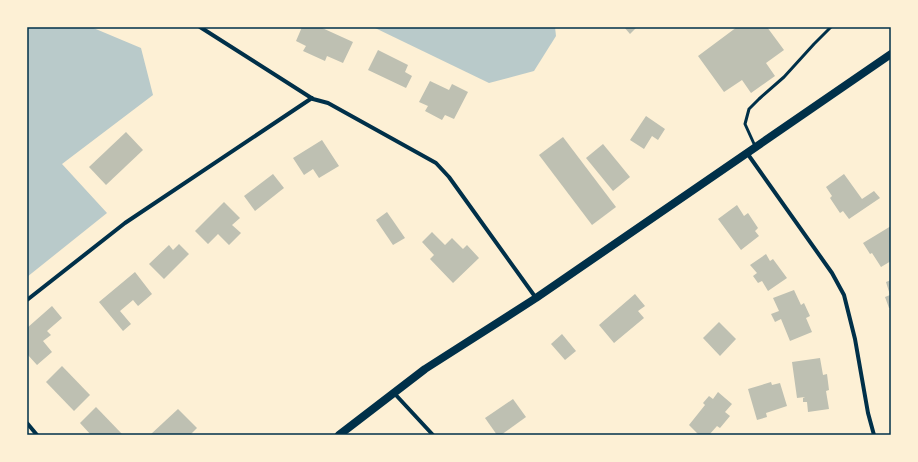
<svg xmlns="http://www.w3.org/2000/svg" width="918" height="462" viewBox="0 0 918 462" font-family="'Golos Text',sans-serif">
	<rect width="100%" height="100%" fill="#fdf0d5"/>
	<g fill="#b9caca">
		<path d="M27,27h64l50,21 12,47 -91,69 45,49 -80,64z"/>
		<path d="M373,27h182l1,9 -22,35 -45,12z"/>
	</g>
	<g fill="#bec0b2">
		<path d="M302,27h18l33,15 -10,21 -16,-7 -2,5 -22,-10 3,-5 -10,-5z"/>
		<path d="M624,27h13l-7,7z"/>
		<path d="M737,27h30l17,23 -18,13 9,13 -24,17 -9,-13 -18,12 -26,-36z"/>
		<path d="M378,50l30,15 -3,7 7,4 -6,12 -38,-18z"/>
		<path d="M430,81l19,9 3,-6 16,8 -14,27 -9,-4 -3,5 -17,-9 3,-5 -9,-4z"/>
		<path d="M646,116l19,13 -7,11 -6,-4 -8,13 -14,-9z"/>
		<path d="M126,132l17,18 -37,35 -17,-18z"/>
		<path d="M563,137l53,70 -24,18 -53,-70z"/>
		<path d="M322,140l17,26 -20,12 -6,-9 -9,6 -11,-17z"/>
		<path d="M603,144l27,33 -17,14 -27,-33z"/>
		<path d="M273,174l11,14 -29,23 -11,-15z"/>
		<path d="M844,174l18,25 12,-8 6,7 -31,21 -6,-8 -3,2 -10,-15 2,-2 -6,-9z"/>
		<path d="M224,202l16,16 -8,7 9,8 -12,12 -11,-11 -10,10 -13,-13z"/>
		<path d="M737,205l7,11 4,-3 10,15 -3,3 4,5 -18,14 -23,-31z"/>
		<path d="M387,212l18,26 -12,7 -17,-25z"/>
		<path d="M891,226v35l-10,6 -9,-14 -2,1 -7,-11z"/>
		<path d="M432,232l13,13 7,-7 11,11 4,-4 12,13 -26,25 -23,-24 4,-4 -12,-13z"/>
		<path d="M179,244l10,10 -25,25 -15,-15 20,-19 4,5z"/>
		<path d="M766,254l4,7 3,-2 14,19 -19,13 -6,-10 -4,2 -5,-7 4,-3 -7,-8z"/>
		<path d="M135,272l17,22 -14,12 -5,-6 -13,11 11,13 -8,7 -24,-29z"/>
		<path d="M891,280v28h-2l-4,-11 5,-2 -4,-13z"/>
		<path d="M794,290l7,15 3,-2 6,13 -4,2 6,14 -22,9 -9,-22 -6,3 -4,-8 8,-3 -6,-13z"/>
		<path d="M635,294l10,12 -7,5 6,7 -30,25 -15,-18z"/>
		<path d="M52,306l10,12 -15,13 4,4 -8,6 9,11 -15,13 -10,-11v-26z"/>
		<path d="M719,322l17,17 -16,17 -17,-18z"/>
		<path d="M562,334l14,17 -11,9 -14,-16z"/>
		<path d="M820,358l3,17 4,-1 2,16 -3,1 3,18 -21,3 -1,-10h-4v-4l2,-1 -8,1 -5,-36z"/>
		<path d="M62,366l28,29 -16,16 -28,-29z"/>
		<path d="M771,382l1,3 8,-2 7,23 -21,7 1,4 -10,3 -9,-31z"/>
		<path d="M718,392l14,12 -7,8 5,4 -10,12 -3,-2 -8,9h-10l-10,-10 16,-20 -2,-2 6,-7 4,3z"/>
		<path d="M513,399l13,18 -25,18h-4l-12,-17z"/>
		<path d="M96,407l27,28h-32l-11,-12z"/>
		<path d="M178,409l19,19 -7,7h-40z"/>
	</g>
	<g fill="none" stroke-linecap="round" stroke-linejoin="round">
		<path stroke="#003049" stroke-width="3" d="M755,146l-10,-22 4,-15 10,-10 25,-22 30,-33 17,-17"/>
		<g stroke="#003049" stroke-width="4">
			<path d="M200,27l113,72 15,4 108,60 13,14 87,121"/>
			<path d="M747,153l85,120 12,22 11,44 13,74 6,22"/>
			<path d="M27,300l98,-77 187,-125"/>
			<path d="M394,393l39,42"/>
			<path d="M27,423l10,12"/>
		</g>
		<path stroke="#003049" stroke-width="8" d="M339,435l86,-66 111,-71 355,-244"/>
	</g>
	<rect width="918" height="462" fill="none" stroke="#fdf0d5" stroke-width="56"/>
	<rect x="28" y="28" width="862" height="406" fill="none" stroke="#003049" stroke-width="1.5"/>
</svg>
